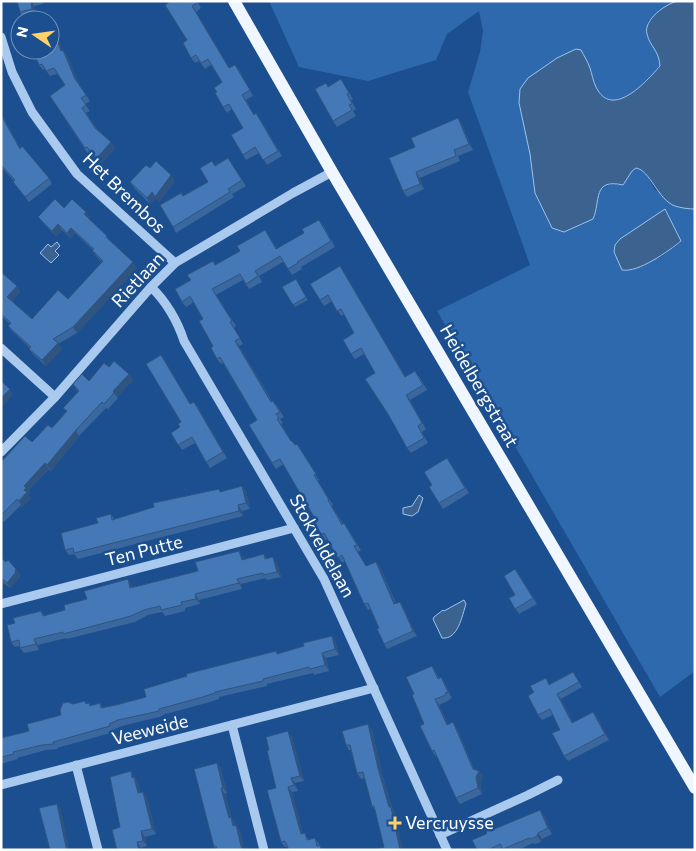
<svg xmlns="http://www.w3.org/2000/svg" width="696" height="851" viewBox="0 0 696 851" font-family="Commissioner,sans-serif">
	<rect width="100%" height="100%" fill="#1b4f8f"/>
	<path fill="#2e69ad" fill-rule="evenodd" d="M269,1h410l-16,8 -15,12 -1,15 12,20 1,10c-14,16 -48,54 -64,21 -3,-6 -4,-13 -6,-19 -3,-7 -10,-13 -14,-19l-19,9 -38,45 11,51 5,39 17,36 44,-17c1,-21 5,-31 27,-27l9,-14 4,-3 9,4 10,18 40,19v462l-35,26 -223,-386 93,-46 -62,-173 12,-40 3,-21 -4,-20 -32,23 -11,26 -68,21 -69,-14zM665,209l16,33 -20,15 -39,13 -8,-18z"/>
	<g fill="#3c6290" stroke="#9cc4f0">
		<path d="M695,1v208c-6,0 -14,-1 -20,-3 -17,-6 -25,-36 -39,-38l-4,3 -9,14c-31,-7 -22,16 -30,34l-29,13 -12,-4 -17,-35 -5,-39 -11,-51 1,-14 8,-11 29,-20 19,-9 5,1c3,6 7,12 9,18 2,6 3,13 6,19 16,33 50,-5 64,-21 -1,-16 -10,-19 -13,-32 -4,-14 19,-31 32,-33 5,0 11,0 16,0z"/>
		<path d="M665,209l16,32c-12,10 -43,32 -59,29l-8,-18 1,-7 5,-6z"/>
		<path d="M57,242l3,4 -5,5 4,4 -8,8 -11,-10 8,-9 3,3z"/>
		<path d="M419,495l4,3 -5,14 -6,4 -9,-2v-6l9,-2z"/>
		<path d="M464,600l2,4c-4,12 -8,36 -24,34l-9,-19 1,-2 9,-7 1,1z"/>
	</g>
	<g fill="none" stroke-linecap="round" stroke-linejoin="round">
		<g stroke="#a9c9ee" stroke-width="9">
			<path d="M1,37l11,35 20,40 45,62 98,89"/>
			<path d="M151,287c15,14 27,35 33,54l140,238 123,271"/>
			<path d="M1,348l54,49"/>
			<path d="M1,452l54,-55 96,-110 24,-24 118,-70 39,-21"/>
			<path d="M1,604l293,-76"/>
			<path d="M232,725l32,125"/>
			<path d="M76,765l22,85"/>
			<path d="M1,785l373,-97"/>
			<path d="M440,835l88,-40 30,-15"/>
		</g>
		<path stroke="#f0f6ff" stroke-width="12" d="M234,1l98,171 363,616"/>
	</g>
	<g fill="#3a679d">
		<path d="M17,1h26v3l-9,2 2,8 -13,3 -3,-5z"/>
		<path d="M197,1l4,7 -5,4 33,56 6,-3 4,5 14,26 -7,4 8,15 6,4 22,37 -15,9 -8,-12 -13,7 -3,-5v-27l-11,-19 -5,4 -4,-6 -6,-15 5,-10 -11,-17 -6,4 -6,-8 -4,2 -4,-5 -4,-18 -18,-38z"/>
		<path d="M53,30l4,6 5,14h1l4,5 12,29 11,17 -5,3 5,7 -4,2 10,15 19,20 -14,16 -11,-12 -2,2 -38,-58 15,-11 -8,-11 -7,2 -5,-7 -2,1 -4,-5z"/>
		<path d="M341,79l12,20 -2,1 5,9 -3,2 3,5 -19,11 -4,-6 -4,-35z"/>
		<path d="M1,113l19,35 29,30 3,6 -23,18 -16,-20 1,-1 -13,-14z"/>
		<path d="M458,118l4,6 11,26 -15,6 2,5 -40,17 4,11 -17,8 -4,-6 12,-44z"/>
		<path d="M228,158l18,28 -14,8 2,3 -58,36 -3,-6 10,-31 25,-14 7,-17z"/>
		<path d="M150,168l25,13 -16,21 -3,-4 -6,6 -16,-16 -4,-6z"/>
		<path d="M64,208l26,10 -1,1 18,17 3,6 27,26 -60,65 -19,11 4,5 -16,17 -13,-12 -4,-5 1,-1 -18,-17 -4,-5 2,-2 -9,-8v-44l16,14 3,6 -8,9 20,18 36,-20 34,-37 -6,-6 -4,-6h1l-18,-17 -4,5 -9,-8 -6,6 -14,-14 -4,-5z"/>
		<path d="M323,225l12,22 -34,20 1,2 -10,6 -9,-13 -24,14 3,6 -13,7 -6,-9 -27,15 20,31 -2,2 9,16 -4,2 33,55 5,5 7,11 -4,2 3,4 -2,1 7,12 3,5h1l27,39 -1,1 15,24 -1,1 11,18 1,-1 4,6 13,21 -3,2 8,14 10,-4 4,5 16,36 4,-1 3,5 14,29 -30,13 -3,-5 -5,-16 -9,-19 -2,1 -4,-6 -19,-43 -3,2 -15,-24 -2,1 -4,-6 -4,-12 -33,-58 -8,5 -4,-6 -15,-43 -34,-57 -2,1 -4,-5 -14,-40 -9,-17 -8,5 -4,-5 9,-22 22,-19 3,4 24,-14 25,-21 12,19z"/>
		<path d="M340,266l65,111 14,-1 8,14 -17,10 16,29 -4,3 6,11 -17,10 -4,-5 -32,-75 -11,-19 -9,5 -4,-5 3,-21 -10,-19 -3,2 -9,-15 -8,5 -4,-6z"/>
		<path d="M297,282l11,18 -13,7 -13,-20z"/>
		<path d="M161,355l29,49 8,3 29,51 -17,10 -15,-25 -13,7 -11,-17 9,-6 1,-5z"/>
		<path d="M109,367l20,7 4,6 -16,17 1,1 -10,11 -2,-1 -27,28 -28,35 -2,-2 -21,22 2,2 -2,1 3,4 -9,9 -1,-2 -17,17 -3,-2v-58l51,-34 15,-16 -4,-4 15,-16 -5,-8 16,-3z"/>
		<path d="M451,464l18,29 -26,16 -4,-6 -7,-18z"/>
		<path d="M246,491l4,18 -8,2 1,5 -165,43 -4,-5 -5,1 -4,-5 33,-27 13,-9 3,5 107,-27z"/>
		<path d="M264,554l3,5 10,4 4,14 -14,3 -1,-2 -25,6 1,5 -43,11 1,4 -15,4v3l-20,5 -3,-4 -14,3 -13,7 -68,17 -1,-1 -28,7 1,5 -15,3 -4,-5v-2l-5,1 -4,-5 4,-19 26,-12 4,5 20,-6 22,-11 45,-14 1,3 65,-17 45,-14 1,2z"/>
		<path d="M1,558l5,4 10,7 4,5 -1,2 1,1 -10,11 -6,-5 -3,3z"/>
		<path d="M519,575l18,29 -18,10 -10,-16 6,-3z"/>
		<path d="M332,636l3,5 4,14 -13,3 3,13 -15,4 -1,-2 -46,11v2l-48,11v2l-9,3 -48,13 1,1 -41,10 -9,4 1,2 -57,16 1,1 -12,1 -29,8 1,1 -17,5v-26l28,-7 32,-16 12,-11 16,-1 2,3 9,-3 3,5 43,-11 132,-43 26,-8z"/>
		<path d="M432,666l7,12 2,-1 4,6 7,15 -3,1 1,1 -11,5 9,20 9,3 17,41 5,2 4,5 -3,6 2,12 -22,10 -4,-6 -19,-42 -1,1 -4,-6 -8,-27z"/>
		<path d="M573,672l9,15 -21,12 12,23 20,-10 4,5 12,23 -41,21 -4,-5 -4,-26 -7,-15 -11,5 -4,-5 -4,-23z"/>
		<path d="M372,730l10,43 10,35 3,4 -11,35 -9,-36 -3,-5 -8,-28 -3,1 -4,-6 -6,-23h-2l-3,-5z"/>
		<path d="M292,737l12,44 -9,2 3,8 -6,1 11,42 7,6 5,-2 8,12h-34l-2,-3h-2l-4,-5 -5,-54 -7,-38z"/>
		<path d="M217,763l4,6 6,24 -2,1 7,25 3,4v2h1l4,6 4,19h-28l-2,-3z"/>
		<path d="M131,771l7,12 2,10 7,5 9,36 -11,3 2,9 -6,2v2h-24z"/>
		<path d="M540,810l4,5 8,19 -10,5 -1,3 -6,2 -2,-1 -15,7h-41l-1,-2 10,-14 6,-4z"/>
	</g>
	<g fill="#305480">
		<path d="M31,1l3,5 2,8 -4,-5z"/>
		<path d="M192,6l4,6 37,62 -4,-6z"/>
		<path d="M53,30l4,6 8,20 -4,-5z"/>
		<path d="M63,50l4,5 12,29 11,17 -15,-22z"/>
		<path d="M1,113l23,41 -4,-5 -19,-34z"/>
		<path d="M458,118l4,6 11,26 -4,-6z"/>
		<path d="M111,142l4,6 -14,16 -4,-6z"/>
		<path d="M416,172l4,6 4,11 -4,-5z"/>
		<path d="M171,175l4,6 -16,21 -3,-4 -6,6 -3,-6z"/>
		<path d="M86,212l4,6 -2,2 -4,-6z"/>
		<path d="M58,224l4,6 -6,6 -4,-5z"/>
		<path d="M71,228l4,5 -4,5 -4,-5z"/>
		<path d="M133,262l4,6 -60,65 -4,-6z"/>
		<path d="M340,266l4,6 65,110 -4,-5z"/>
		<path d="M17,286l3,6 -9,10 -4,-5z"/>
		<path d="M235,341l4,5 36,61 -4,-5z"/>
		<path d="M58,343l4,6 -16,17 -4,-6z"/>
		<path d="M161,355l4,5 29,50 -4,-6z"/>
		<path d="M129,374l4,6 -16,17 -4,-6z"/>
		<path d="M10,389l3,6 -12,13v-10z"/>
		<path d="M406,395l4,5 16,29 -4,-6z"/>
		<path d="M194,402l4,5 29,51 -4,-6z"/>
		<path d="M76,430l3,6 -28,35 -4,-6z"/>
		<path d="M45,463l4,6 -21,22 2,2 -2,1 3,4 -9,9 -3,-6 5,-11v-4z"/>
		<path d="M242,486l4,5 4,18 -4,-6z"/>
		<path d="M238,505l4,6 1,5 -4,-5z"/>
		<path d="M239,551l4,6 2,8 -3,-5z"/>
		<path d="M273,557l4,6 4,14 -4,-5z"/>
		<path d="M376,562l4,5 18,43 -4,-6z"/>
		<path d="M16,569l4,5 -1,2 1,1 -10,11 -3,-5z"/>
		<path d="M1,578l3,5 -3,3z"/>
		<path d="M128,579l4,6 2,9 -4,-6z"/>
		<path d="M237,579l4,5 1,5z"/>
		<path d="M195,594l4,6 1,4 -4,-5z"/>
		<path d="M400,602l3,5 14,29 -4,-5z"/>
		<path d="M332,636l3,5 4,14 -4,-6z"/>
		<path d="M34,639l4,6 1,5 -3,-6z"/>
		<path d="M322,653l4,5 3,13 -4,-6z"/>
		<path d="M441,677l4,6 7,15 -4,-6z"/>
		<path d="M557,694l4,5 15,29 -4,-5z"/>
		<path d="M435,699l4,6 12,26 -4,-6z"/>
		<path d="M593,712l4,5 12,23 -4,-6z"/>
		<path d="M453,722l4,6 19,47 -3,-6z"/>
		<path d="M368,724l4,6 10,43 10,35 3,4 8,38h-3l-11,-43 -11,-39z"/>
		<path d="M288,731l4,6 12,44 -4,-5z"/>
		<path d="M217,763l4,6 6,24 -4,-5z"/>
		<path d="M131,771l7,12 4,16 -4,-6 -6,-15z"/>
		<path d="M479,771l4,5 -3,6 2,12 -4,-6 -2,-11z"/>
		<path d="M291,778l4,5 3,8 -4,-6z"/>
		<path d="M288,787l4,5 13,48 -4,-6z"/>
		<path d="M221,788l4,6 7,25 3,4 2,9 -4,-6 -4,-8z"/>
		<path d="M143,792l4,6 9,36 -4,-5z"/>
		<path d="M57,804l4,5 8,41h-2z"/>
		<path d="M540,810l4,5 8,19 -4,-6z"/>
		<path d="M236,825l4,6 4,19h-2z"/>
		<path d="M141,831l4,6 2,9 -4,-5z"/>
		<path d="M538,833l4,6 -1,3 -4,-6z"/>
		<path d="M137,842l4,6v2h-2z"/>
	</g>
	<g fill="#4478b7" stroke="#305480">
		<path d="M17,1h14l1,8 -12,3z"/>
		<path d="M168,1h29v2l-5,3 37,62 6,-3 15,25 -8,5 12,20 2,-2 22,38 -15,9 -8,-13 -12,8 -12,-20 12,-7 -14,-24 -6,3 -8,-14 2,-1 -3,-4 8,-6 -14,-23 -7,4 -5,-8 -5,3 -8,-15 4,-3 -22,-35 4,-3z"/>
		<path d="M53,30l8,21 2,-1 12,29 11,16 -5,3 5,7 -4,3 13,20 16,14 -14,16 -10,-11 -2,1 -35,-52 15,-11 -11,-17 -8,3 -4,-7 -3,1 -6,-15h17v-18z"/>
		<path d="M341,79l8,14 -2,1 5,10 -3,1 3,5 -19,11 -18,-32 11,-6 2,4z"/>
		<path d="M1,115l19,34 2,-3 27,32 -24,19 -12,-15 2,-2 -14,-15z"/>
		<path d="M458,118l11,26 -15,6 2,6 -40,16 4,12 -17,7 -14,-33 26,-11 -4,-9z"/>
		<path d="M228,158l14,22 -14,9 2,3 -57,35 -13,-22 21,-12 2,3 25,-14 -8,-14 12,-7 3,5z"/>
		<path d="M156,161l15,14 -16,22 -3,-5 -5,6 -17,-16 16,-17 4,3z"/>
		<path d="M55,199l9,9 8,-9 14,13 -2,2 23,22 -1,1 27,25 -60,65 -20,12 5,4 -16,17 -13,-11 2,-2 -23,-21 3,-3 -10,-9v-42l16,14 -10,11 25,22 26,-29 10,9 35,-38 -11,-11 2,-1 -23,-21 -4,5 -9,-9 -6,7 -14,-14z"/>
		<path d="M319,220l12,21 -34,21 1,1 -10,6 -8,-13 -25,15 3,5 -12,8 -6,-10 -28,15 20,32 -2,1 10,16 -5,3 36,61 2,-1 7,11 -4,2 3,4 -2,1 14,22h1l3,4 2,-1 19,30 -2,1 15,25h-1l14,25 2,-2 13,22 -3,1 12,20 10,-4 18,42 6,-2 13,29 -29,13 -7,-15 2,-1 -11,-25 -4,1 -22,-49 -4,3 -14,-25 -3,1 -6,-11 2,-1 -37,-63 -8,4 -23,-38 8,-5 -37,-63 -3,2 -6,-11 2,-2 -14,-25 4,-2 -13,-23 -8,6 -7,-13 16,-9 -4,-5 26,-14 2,4 25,-14 -3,-5 28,-16 11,19 28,-16 -2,-4z"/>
		<path d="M340,266l65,111 10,-6 8,14 -17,10 16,28 -4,3 6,12 -17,10 -19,-34 -23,-35 10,-6 -14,-25 -10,6 -8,-14 11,-7 -13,-24 -4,2 -9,-16 -8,5 -10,-16z"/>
		<path d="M296,279l10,18 -13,8 -11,-18z"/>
		<path d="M161,355l29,49 4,-2 29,50 -17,10 -14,-25 -14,8 -7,-12 9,-6 -2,-3 3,-2 -35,-58z"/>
		<path d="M114,361l15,13 -16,17 1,2 -10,11 -2,-2 -26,28 -29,35 -2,-2 -21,23 2,2 -2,2 3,2 -8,9 -2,-2 -16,16v-53l24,-26 7,6 16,-17 4,3 15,-17 -4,-3 16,-17 -6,-7 9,-10 7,7 15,-18 5,4z"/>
		<path d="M1,381l9,8 -9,9z"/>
		<path d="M447,458l18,30 -26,15 -10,-16 3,-2 -8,-13z"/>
		<path d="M242,486l4,17 -8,2 1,6 -165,42 -1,-5 -8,2 -4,-17 37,-10 -2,-5 15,-4 1,6 42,-13 -1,-4 66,-14 1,3z"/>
		<path d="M239,551l3,9 22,-6 1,5 8,-2 4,15 -14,3v-2l-26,6 2,4 -44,11 1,5 -15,3 1,3 -21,5 -1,-4 -16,4 -13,6 -68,18v-2l-29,7 2,5 -16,4 -1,-8 -8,2 -4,-17 8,-2 -2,-5 28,-7 2,5 22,-6 -1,-5 23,-6 -3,-8 44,-12 2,9 68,-17 -3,-9z"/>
		<path d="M1,558l5,4 2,-2 8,9 -1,2 1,1 -9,11 -6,-5z"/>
		<path d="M515,569l18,29 -18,11 -6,-11 6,-3 -11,-19z"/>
		<path d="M332,636l3,13 -13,4 3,12 -15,4 -1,-2 -46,12v2l-48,11v1l-9,3 -47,13v2l-41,9 -9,4 1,2 -57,16 1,2 -12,1 -29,7 1,2 -13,3v-19l28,-7 -2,-7 34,-9 -1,-5 3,-7 5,-1 5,2 12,-3 1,3 3,-1 1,3 10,-3 1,5 15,-3 30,-8 -2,-8 43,-13 -1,-2 90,-23 1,3 27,-8 -1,-3z"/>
		<path d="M432,666l6,13 3,-2 7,15 -3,1 1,2 -11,4 12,26 6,-3 20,47 6,2 -3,6 2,11 -22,10 -22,-48 -2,1 -12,-25 4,-2 -12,-29 2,-1 -8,-17z"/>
		<path d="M573,672l6,10 -22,12 15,29 21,-11 12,22 -41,22 -12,-23 8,-3 -10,-21 -12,6 -10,-19 6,-4 -4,-6 16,-8 3,7z"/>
		<path d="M368,724l10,44 11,39h2l9,43h-23v-1l7,-2 -10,-41h-2l-9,-34 -6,1 -7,-28h-4l-4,-14z"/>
		<path d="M288,731l12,45 -9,2 3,7 -6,2 13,47 4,-1 2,7 8,-2 2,8 3,-1 1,5h-32l-4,-9 -4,1 -14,-52 9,-2 -9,-37 2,-1 -3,-13z"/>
		<path d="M217,763l6,25h-2l8,30 2,-1 2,9 3,-1 6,25h-25l-1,-4 -2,1 -20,-78z"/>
		<path d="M131,771l1,7 2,-1 4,16 5,-1 9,37 -11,2 2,10 -6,1 2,8h-22l-5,-20 8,-3 -10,-50z"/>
		<path d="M57,804l9,43 1,3h-17l-11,-42z"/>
		<path d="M540,810l8,18 -10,5 -1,3 -6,3 -2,-1 -26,11 -3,-5 -12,6h-8l-4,-2 -4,-8 14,-6 2,-6 4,2z"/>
	</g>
	<path fill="#ffd166" stroke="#1b4f8f" stroke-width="2" d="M392.5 815.5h5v5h5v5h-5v5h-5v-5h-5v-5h5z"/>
	<g text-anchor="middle" stroke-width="5" stroke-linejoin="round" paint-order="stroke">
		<g font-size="18" fill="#fff" stroke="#1b4f8f">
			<text transform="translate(124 193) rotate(44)" y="6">Het Brembos</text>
			<text transform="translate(138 280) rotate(-47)" y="6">Rietlaan</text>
			<text transform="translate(479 386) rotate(60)" y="6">Heidelbergstraat</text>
			<text transform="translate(322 546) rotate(61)" y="6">Stokveldelaan</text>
			<text transform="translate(144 551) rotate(-14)" y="6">Ten Putte</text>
			<text transform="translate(150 730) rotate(-14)" y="6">Veeweide</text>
		</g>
		<g font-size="18" fill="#fff" stroke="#1b4f8f" text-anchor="start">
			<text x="405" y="829">Vercruysse</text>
		</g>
	</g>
	<rect width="696" height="851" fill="none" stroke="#ffffff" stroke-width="5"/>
	<g transform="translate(35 35) rotate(283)"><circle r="24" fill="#1b4f8f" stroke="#7695bc"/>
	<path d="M0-4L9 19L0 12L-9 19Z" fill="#ffd166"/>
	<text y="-8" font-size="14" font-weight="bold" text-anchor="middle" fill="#ffffff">N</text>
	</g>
</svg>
